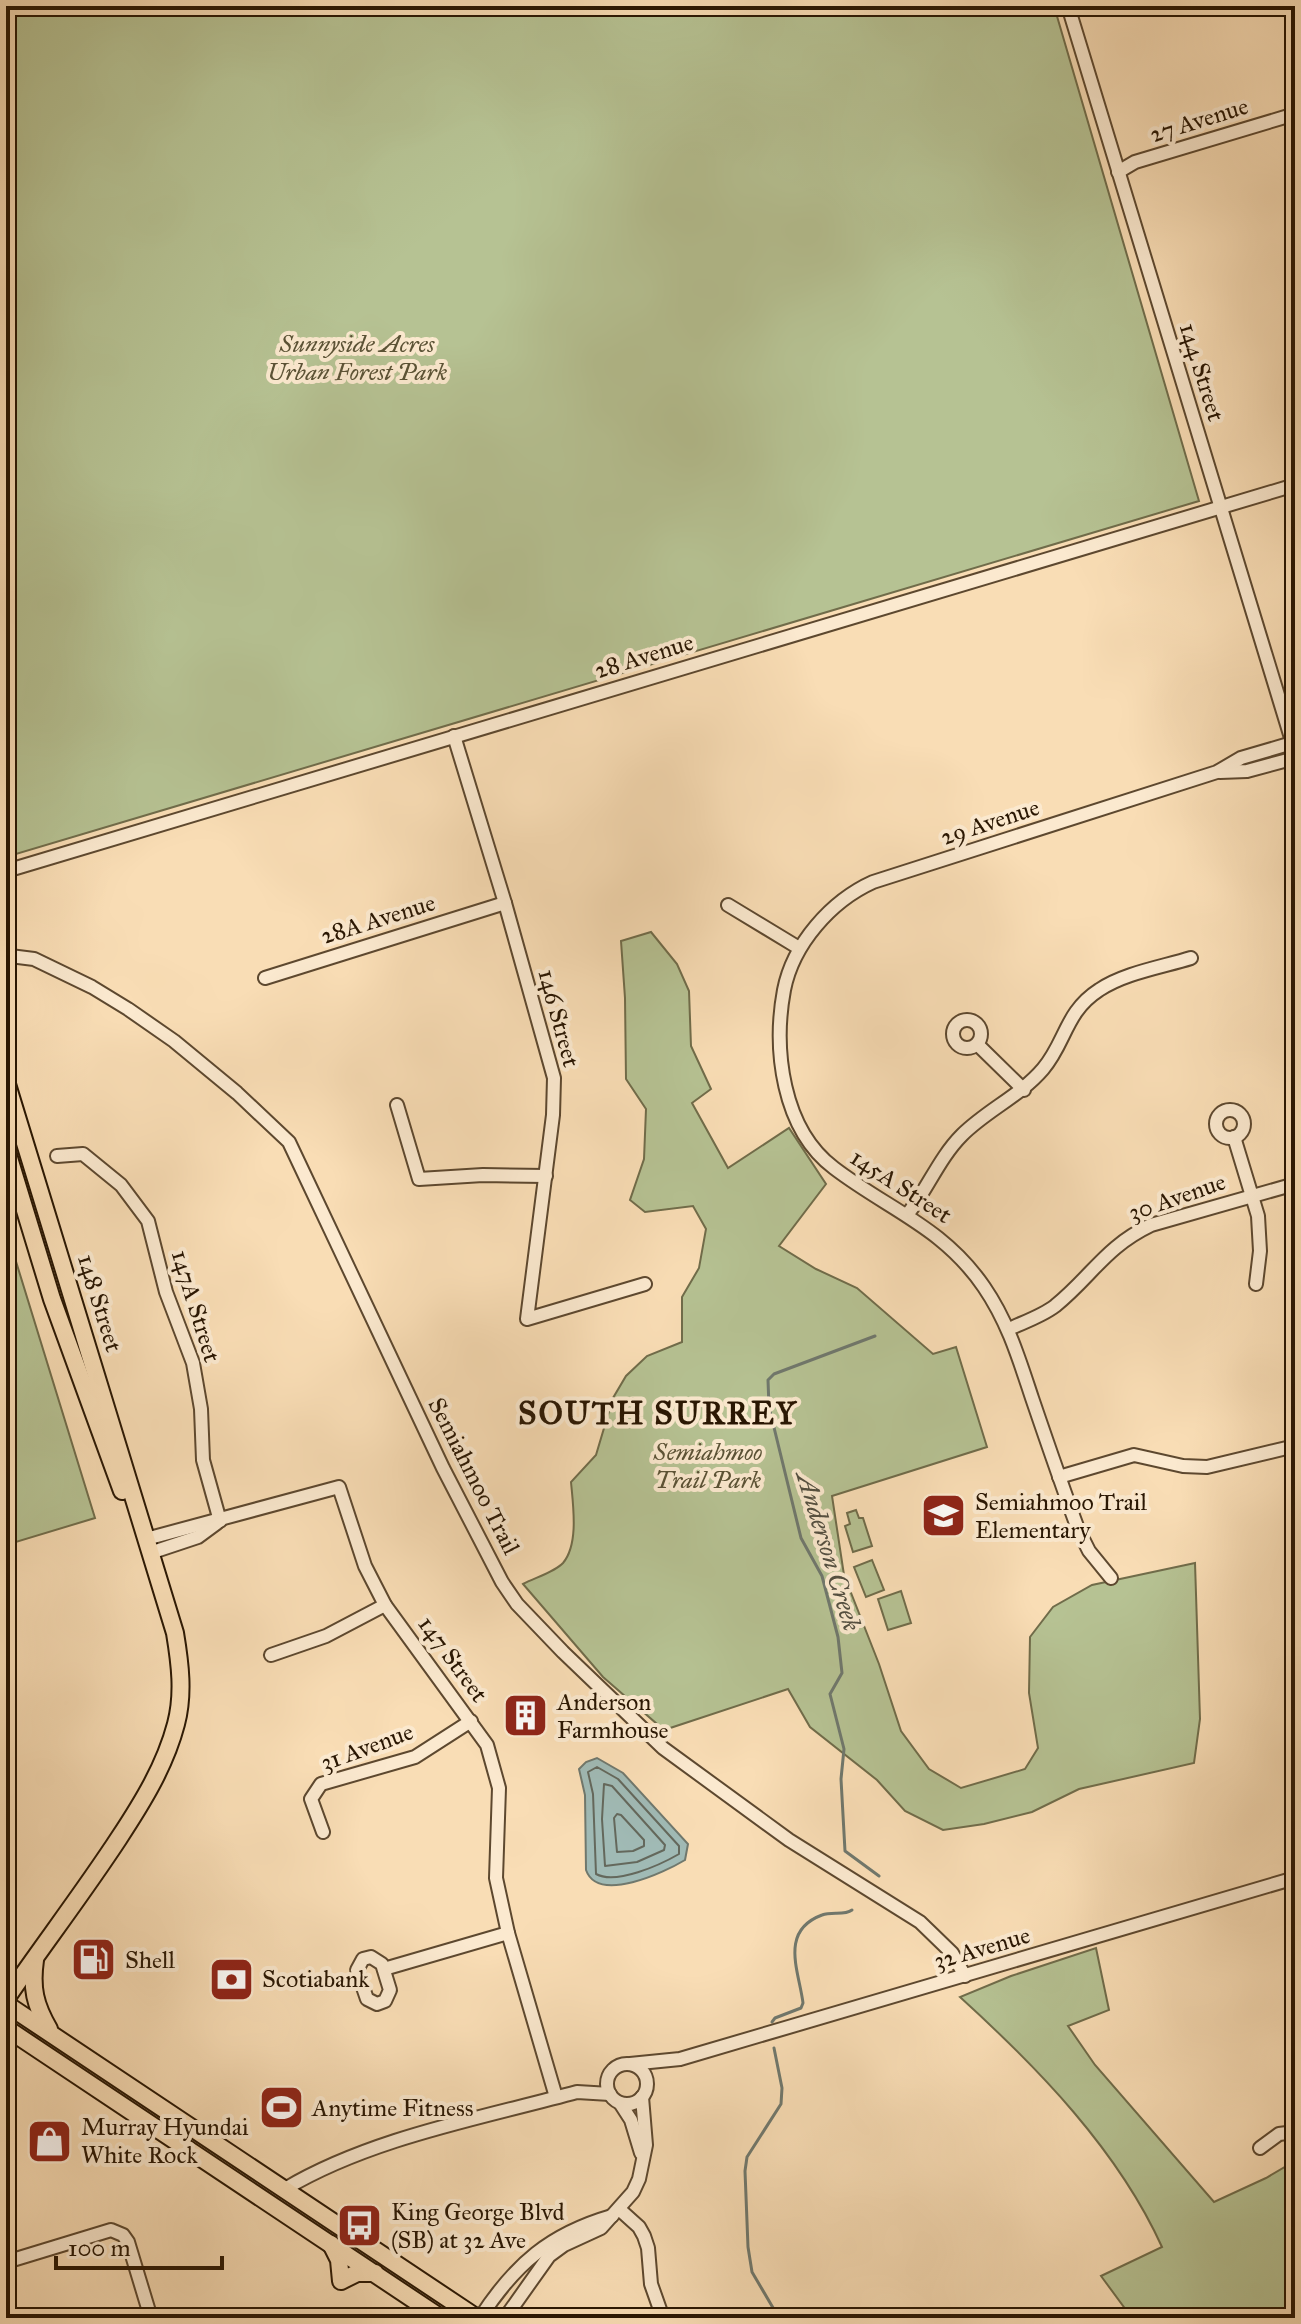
<svg xmlns="http://www.w3.org/2000/svg" width="1301" height="2324" viewBox="0 0 1301 2324" font-family="'IM FELL Great Primer',serif">
	<rect width="100%" height="100%" fill="#f9ddb5"/>
	<filter id="stains"><feTurbulence type="fractalNoise" baseFrequency=".0025" numOctaves="4"/><feColorMatrix values="0 0 0 0 .2 0 0 0 0 .09 0 0 0 0 .02 0 0 0 .5 -.17"/></filter>
	<radialGradient id="worn" r=".72"><stop offset=".6" stop-color="#630" stop-opacity="0"/><stop offset="1" stop-color="#630" stop-opacity=".3"/></radialGradient>
	<g fill="#b6c293" stroke="#706c4a" stroke-width="2">
		<path d="M6,6h1048l145,495 -1193,356z"/>
		<path d="M651,932l26,32 12,27 2,55 20,43 -19,14 36,65 61,-40 37,56 -47,62 37,23 41,19 76,66 23,-7 31,100 -155,49 12,79 35,89 22,67 28,38 32,19 64,-19 13,-21 -9,-55 1,-56 23,-30 39,-22 103,-22 5,156 -6,44 -115,26 -47,23 -48,12 -41,6 -38,-19 -28,-31 -67,-53 -22,-38 -124,41 -61,-53 -80,-93c11,-6 32,-12 40,-21 16,-19 10,-58 8,-81l25,-27 17,-57 13,-22 21,-20 35,-14v-45l17,-29 7,-39 -13,-23 -48,6 -15,-12 14,-41 2,-50 -20,-30 -1,-81 -4,-57z"/>
		<path d="M6,1229l89,289 -89,27z"/>
		<path d="M856,1510l3,8h4l9,28 -19,6 -8,-26 5,-2 -3,-11z"/>
		<path d="M872,1560l12,30 -18,7 -12,-30z"/>
		<path d="M901,1591l10,32 -23,7 -10,-31z"/>
		<path d="M1096,1948l13,62 -41,16 27,39 119,137 52,-24 29,-17v157h-163l-31,-42 61,-29c-44,-97 -124,-179 -202,-250l51,-21z"/>
	</g>
	<path fill="#a0bab5" stroke="#70786d" stroke-width="2" d="M597,1758l26,15 65,71 -3,16c-20,12 -87,44 -99,10l-1,-75 -6,-26 7,-7z"/>
	<g fill="none" stroke-linecap="round" stroke-linejoin="round">
		<g stroke="#64685c" stroke-width="2">
			<path d="M597,1767l21,12 61,67v8c-19,11 -63,31 -83,20l-3,-80 -5,-22z"/>
			<path d="M604,1784l8,2 53,59 -1,5 -27,12 -32,4 -3,-47z"/>
			<path d="M617,1814l4,1 23,25v6l-11,5 -16,1 -3,-34z"/>
		</g>
		<g stroke="#70786d" stroke-width="3">
			<path d="M875,1336l-101,38 -6,6 1,27 32,131 21,38 16,61 4,36 -12,21 14,55 -3,30 4,72 34,25"/>
			<path d="M772,2022l3,-4 26,-10 2,-5c-4,-32 -24,-72 19,-88 10,-4 22,1 30,-5"/>
			<path d="M774,2048l8,40 -1,16 -34,53 -2,14 3,76 4,25 27,46"/>
		</g>
		<defs>
			<g id="minor">
				<path d="M1068,6l227,745"/>
				<path d="M1118,172l17,-10 160,-48"/>
				<path d="M454,736l51,167 49,175 -1,37 -26,204 118,-35"/>
				<path d="M1220,772l27,-1 48,-13"/>
				<path d="M6,871l1289,-386"/>
				<path d="M728,905l71,43"/>
				<path d="M10,956l24,3 58,28 36,22 46,32 63,52 52,49 154,326 59,114 15,22 46,48 100,96 126,92 131,82 32,31 13,23"/>
				<path d="M265,978l240,-75"/>
				<circle cx="967" cy="1034" r="14"/>
				<path d="M977,1044l47,46"/>
				<path d="M397,1105l22,74 64,-4 63,1"/>
				<circle cx="1230" cy="1124" r="14"/>
				<path d="M1234,1137l24,79 2,35 -4,33"/>
				<path d="M57,1156l26,-2 38,31 27,36 18,71 27,71 8,46 2,51 17,61"/>
				<path d="M907,1215c20,-25 32,-57 55,-80 25,-25 58,-39 81,-66 23,-27 22,-57 56,-79 25,-17 63,-23 92,-32"/>
				<path d="M1009,1329c15,-7 33,-13 46,-23 37,-30 50,-59 96,-81l144,-41"/>
				<path d="M1059,1477l75,-22 49,11 24,1 88,-21"/>
				<path d="M146,1539l193,-52 26,79 20,39 102,140 12,43 -3,90 12,55 48,164"/>
				<path d="M150,1553l48,-16 19,-14"/>
				<path d="M1111,1578l-22,-27 -11,-22c-16,-43 -31,-87 -46,-131 -13,-39 -24,-76 -48,-111 -41,-60 -95,-77 -150,-119 -52,-39 -61,-119 -50,-178 9,-46 47,-89 89,-108l344,-110 24,-14 51,-15"/>
				<path d="M271,1655l55,-19 59,-31"/>
				<path d="M323,1832l-12,-33 10,-15 94,-27 56,-36"/>
				<path d="M371,1957l11,7 8,26 -5,11 -8,3 -10,-5 -10,-29 6,-11z"/>
				<path d="M384,1969l124,-36"/>
				<circle cx="627" cy="2084" r="20"/>
				<path d="M630,2064l50,-5 615,-181"/>
				<path d="M620,2103l11,17 10,33"/>
				<path d="M1260,2148l19,-14 16,-2"/>
				<path d="M285,2189c85,-51 197,-71 292,-97l33,2"/>
				<path d="M619,2209l20,18 5,9 4,12 3,36 12,34"/>
				<path d="M6,2262l105,-32 12,5 5,7 23,76"/>
				<path d="M480,2318c35,-54 70,-84 132,-102"/>
				<path d="M505,2318l44,-62 15,-11 37,-17 32,-36 6,-13 7,-34 -4,-48"/>
			</g>
			<g id="major">
				<path d="M6,1081l169,552c5,30 9,61 1,91 -11,42 -34,79 -57,114 -36,55 -76,107 -113,161"/>
				<path d="M6,1148l46,151 70,192"/>
				<path d="M35,1960c-4,28 0,45 14,69"/>
				<path d="M6,2004l471,314"/>
				<path d="M6,2028l435,290"/>
				<path d="M331,2244l8,16 2,21 16,-8h18"/>
			</g>
		</defs>
		<use href="#minor" stroke="#5d482f" stroke-width="16"/>
		<use href="#major" stroke="#291602" stroke-width="20"/>
		<use href="#minor" stroke="#fbe9cf" stroke-width="12"/>
		<use href="#major" stroke="#f9ddb5" stroke-width="16"/>
	</g>
	<defs>
		<symbol id="school-square" viewBox="-11 -11 22 22"><rect x="-9" y="-9" width="18" height="18" rx="4" fill="#8f2418" stroke="#fbe9cf"/><path d="M0-5L7-2L0 1L-7-2ZM-4 1L0 2.5L4 1V4Q0 6-4 4Z" fill="#fff"/></symbol>
		<symbol id="building-square" viewBox="-11 -11 22 22"><rect x="-9" y="-9" width="18" height="18" rx="4" fill="#8f2418" stroke="#fbe9cf"/><path d="M-4-6H4V6H1V3H-1V6H-4ZM-2.5-4.3h1.7v1.8h-1.7ZM.8-4.3h1.7v1.8H.8ZM-2.5-1h1.7V.8h-1.7ZM.8-1h1.7V.8H.8Z" fill="#fff"/></symbol>
		<symbol id="fuel-square" viewBox="-11 -11 22 22"><rect x="-9" y="-9" width="18" height="18" rx="4" fill="#8f2418" stroke="#fbe9cf"/><path d="M-5.5-6h7V0h2V4h1.3V-2.5L3-4.5l.8-.8L6-3V5H2.5V1h-1V6h-7ZM-4.2-4.7v3.2H.2V-4.7Z" fill="#fff"/></symbol>
		<symbol id="bank-square" viewBox="-11 -11 22 22"><rect x="-9" y="-9" width="18" height="18" rx="4" fill="#8f2418" stroke="#fbe9cf"/><path d="M-6-4H6V4H-6ZM0-2.3a2.3 2.3 0 1 0 0 4.6a2.3 2.3 0 1 0 0-4.6Z" fill="#fff"/></symbol>
		<symbol id="stadium-square" viewBox="-11 -11 22 22"><rect x="-9" y="-9" width="18" height="18" rx="4" fill="#8f2418" stroke="#fbe9cf"/><path d="M0-5a6.5 5 0 1 0 0 10a6.5 5 0 1 0 0-10ZM-3.5-1.8h7v3.6h-7Z" fill="#fff"/></symbol>
		<symbol id="shop-square" viewBox="-11 -11 22 22"><rect x="-9" y="-9" width="18" height="18" rx="4" fill="#8f2418" stroke="#fbe9cf"/><path d="M-5-2.5h2.3a2.7 3.5 0 0 1 5.4 0H5L5.5 6h-11ZM-1.5-2.5h3a1.5 2.3 0 0 0-3 0Z" fill="#fff"/></symbol>
		<symbol id="bus-square" viewBox="-11 -11 22 22"><rect x="-9" y="-9" width="18" height="18" rx="4" fill="#8f2418" stroke="#fbe9cf"/><path d="M-5-6H5V4H4V6H2V4H-2V6H-4V4H-5ZM-3.5-4V0h7V-4ZM-3.5 1.2v1.5H-2V1.2ZM2 1.2v1.5H3.5V1.2Z" fill="#fff"/></symbol>
	</defs>
	<g fill-rule="evenodd">
		<use href="#school-square" x="918" y="1490" width="51" height="51"/>
		<use href="#building-square" x="500" y="1690" width="51" height="51"/>
		<use href="#fuel-square" x="68" y="1934" width="51" height="51"/>
		<use href="#bank-square" x="206" y="1954" width="51" height="51"/>
		<use href="#stadium-square" x="256" y="2082" width="51" height="51"/>
		<use href="#shop-square" x="24" y="2116" width="51" height="51"/>
		<use href="#bus-square" x="334" y="2200" width="51" height="51"/>
	</g>
	<g text-anchor="middle" stroke-width="8" stroke-linejoin="round" paint-order="stroke">
		<g font-size="24" fill="#291602" stroke="#fbe9cf">
			<text transform="translate(1199 120) rotate(-17)" y="8">27 Avenue</text>
			<text transform="translate(1202 372) rotate(73)" y="8">144 Street</text>
			<text transform="translate(644 656) rotate(-17)" y="8">28 Avenue</text>
			<text transform="translate(990 822) rotate(-18)" y="8">29 Avenue</text>
			<text transform="translate(378 919) rotate(-17)" y="8">28A Avenue</text>
			<text transform="translate(559 1018) rotate(75)" y="8">146 Street</text>
			<text transform="translate(901 1186) rotate(33)" y="8">145A Street</text>
			<text transform="translate(1177 1197) rotate(-19)" y="8">30 Avenue</text>
			<text transform="translate(100 1303) rotate(73)" y="8">148 Street</text>
			<text transform="translate(196 1306) rotate(73)" y="8">147A Street</text>
			<text transform="translate(474 1476) rotate(63)" y="8">Semiahmoo Trail</text>
			<text transform="translate(453 1659) rotate(54)" y="8">147 Street</text>
			<text transform="translate(367 1747) rotate(-20)" y="8">31 Avenue</text>
			<text transform="translate(982 1948) rotate(-16)" y="8">32 Avenue</text>
		</g>
		<g font-size="24" font-style="italic" fill="#5a5235" stroke="#fbe9cf">
			<text x="357" y="352">Sunnyside Acres<tspan x="357" dy="28">Urban Forest Park</tspan></text>
			<text x="708" y="1460">Semiahmoo<tspan x="708" dy="28">Trail Park</tspan></text>
		</g>
		<g font-size="24" fill="#291602" stroke="#fbe9cf" text-anchor="start">
			<text x="975" y="1510">Semiahmoo Trail<tspan x="975" dy="28">Elementary</tspan></text>
			<text x="557" y="1710">Anderson<tspan x="557" dy="28">Farmhouse</tspan></text>
			<text x="125" y="1968">Shell</text>
			<text x="262" y="1987">Scotiabank</text>
			<text x="312" y="2116">Anytime Fitness</text>
			<text x="81" y="2135">Murray Hyundai<tspan x="81" dy="28">White Rock</tspan></text>
			<text x="391" y="2220">King George Blvd<tspan x="391" dy="28">(SB) at 32 Ave</tspan></text>
		</g>
		<g font-size="26" font-style="italic" fill="#534f41" stroke="#fbe9cf">
			<text transform="translate(829 1551) rotate(73)" y="9">Anderson Creek</text>
		</g>
		<g font-size="32" font-weight="bold" letter-spacing="2" fill="#291602" stroke="#fbe9cf">
			<text x="658" y="1424">SOUTH SURREY</text>
		</g>
	</g>
	<rect width="1301" height="2324" fill="none" stroke="#f9ddb5" stroke-width="32"/>
	<rect x="8" y="8" width="1285" height="2308" fill="none" stroke="#291602" stroke-width="4"/>
	<rect x="16" y="16" width="1269" height="2292" fill="none" stroke="#291602" stroke-width="2"/>
	<path d="M56 2256v12h166v-12" fill="none" stroke="#291602" stroke-width="4"/>
	<text x="68" y="2256" font-size="24" fill="#291602" stroke="#fbe9cf" stroke-width="6" paint-order="stroke">100 m</text>
	<rect width="100%" height="100%" filter="url(#stains)"/>
	<rect width="100%" height="100%" fill="url(#worn)"/>
</svg>
